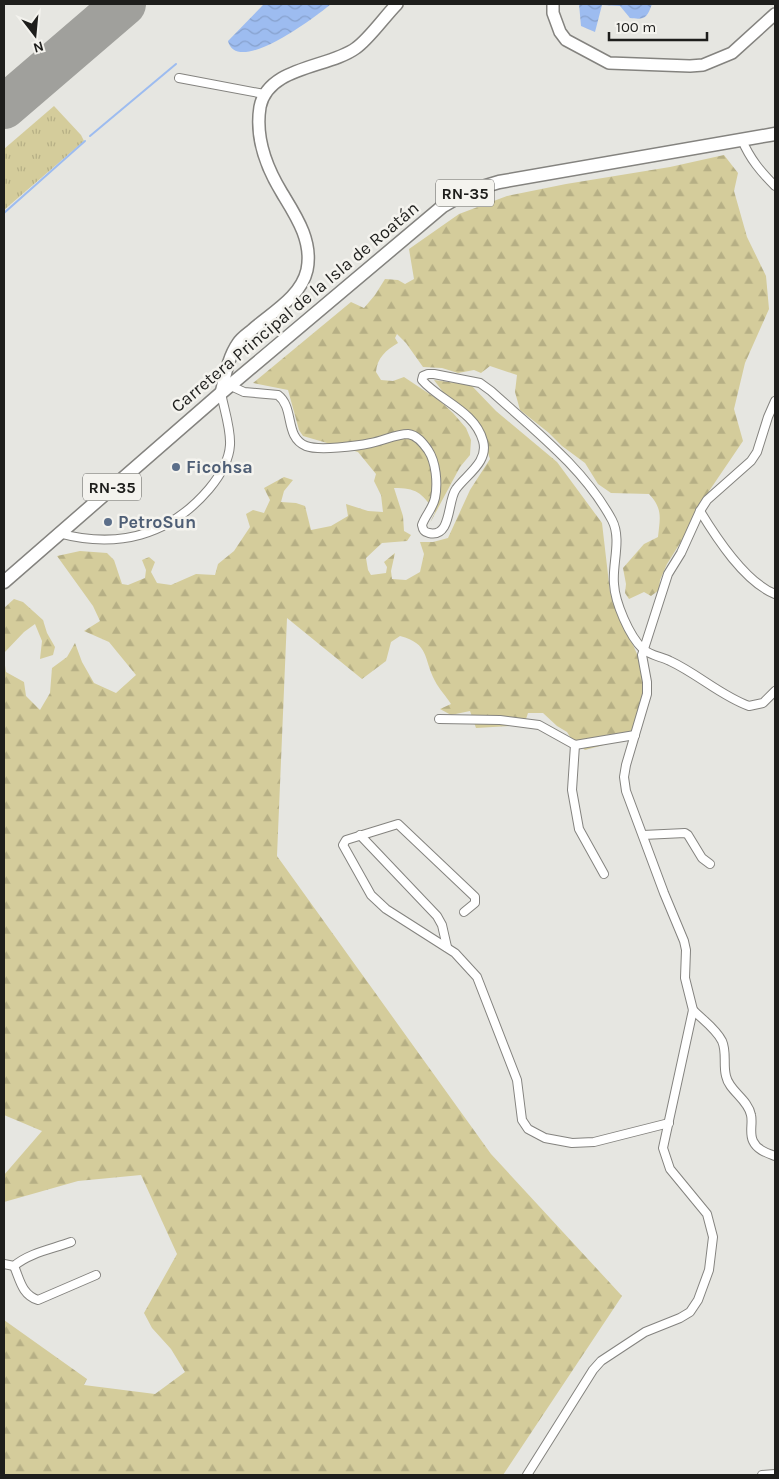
<svg xmlns="http://www.w3.org/2000/svg" width="779" height="1479" viewBox="0 0 779 1479" font-family="Karla,sans-serif">
	<defs>
		<pattern id="grass-tufts" width="24" height="20" patternUnits="userSpaceOnUse" patternTransform="scale(1.25)"><rect width="24" height="20" fill="#d4cc9b"/><path d="M3 7l-1-3M5 7V3M7 7l1-3M15 17l-1-3M17 17v-4M19 17l1-3" fill="none" stroke="#b6af85"/></pattern>
		<pattern id="forest-firs" width="22" height="20" patternUnits="userSpaceOnUse" patternTransform="scale(1.25)"><rect width="22" height="20" fill="#d4cc9b"/><path d="M5 1l3.5 6h-7zM16 11l3.5 6h-7z" fill="#b6af85"/></pattern>
		<pattern id="water-waves" width="16" height="10" patternUnits="userSpaceOnUse" patternTransform="scale(1.25)"><rect width="16" height="10" fill="#9dbcf0"/><path d="M0 5q4-4 8 0t8 0" fill="none" stroke="#87a1cd"/></pattern>
	</defs>
	<rect width="100%" height="100%" fill="#e6e6e1"/>
	<path fill="url(#grass-tufts)" d="M54,106l27,29 3,6 -80,69v-61z"/>
	<g fill="url(#forest-firs)">
		<path d="M724,155l14,18 -4,18 13,46 19,39 3,33 -24,54 -11,46 9,32 -40,59 -6,16 -30,48 -7,16 -1,10 -8,6 -7,-4 -15,7 -4,-6 1,-9 -3,-16 21,-24 14,-7c2,-19 5,-28 -9,-43l-38,-1 -13,-9 -13,-21 -23,-17 -13,-13 -29,-23 -5,-18 2,-17 -27,-9 -9,7 -7,-3 -16,3 -16,-5 -19,-1 -17,-24 -9,-9 -2,4 3,5c-12,7 -21,15 -22,29l5,8 12,1 11,-4 36,24 13,12 13,15 5,12 -1,15 -10,12 -30,56 5,-11c-13,-19 -18,-24 -41,-24l9,28 1,15 7,4 -4,6 -25,2 -16,15 2,12 3,5 15,-2 1,-6 -3,-5 11,-9 -4,18 1,8 14,1 14,-8 4,-18 -4,-12h13l15,-4 22,-48 20,-31 -11,-33 -33,-30 -12,-16 37,5 25,26 61,51 45,61 8,69 30,69 4,23 -4,22 -10,32 -45,12 -13,-10 -5,-8 -10,-6 -14,-13h-15l-4,12 -48,3 -6,-17 -19,4 -11,-6 11,-5c-5,-8 -12,-15 -16,-23 -12,-23 -5,-37 -35,-45l-9,6 -5,19 -24,18 -75,-61 -10,238 214,298 131,142 -119,179h-499v-155l83,59 -3,6 71,9 30,-22 -14,-23 -19,-21 -8,-15 33,-59 -36,-79 -63,6 -74,21v-27l38,-44 -38,-16v-456l2,13 18,10 2,14 14,14 10,-17 2,-25 15,-11 8,-14 7,19 12,21 22,10 20,-18 -27,-33 -25,-11 16,-10 -7,-15 -36,-50 23,-5 27,2 7,7 8,24 6,1 17,-7 1,-8 -4,-10 7,-3 6,5 -4,10 6,11 14,2 25,-11 19,1 3,-11 16,-13 16,-24 -4,-13 7,-4 11,3 6,-13 -6,-12 20,-11 9,3 -9,11 -3,11 15,1 9,3 6,24 20,-4 17,-10 -2,-12 22,7 15,1 -2,-17 -7,-14 2,-7 -18,-22 -55,-16 -4,-6 -11,-40 -35,-7 98,-81 13,6 11,-13 10,-16 13,1 7,4 9,-5 -5,-30 50,-35 48,-18 59,-12 104,-17z"/>
		<path d="M14,599l9,3 20,18 4,13 8,14 -2,8 -13,4 2,-18 -7,-17 -11,8 -20,21v-45z"/>
	</g>
	<g fill="url(#water-waves)">
		<path d="M264,4h67c-13,11 -94,73 -103,37z"/>
		<path d="M579,4h73c-5,14 -7,16 -22,14l-10,-12 -18,-1 -7,27 -14,-6z"/>
	</g>
	<g fill="none" stroke-linecap="round" stroke-linejoin="round">
		<g stroke="#9dbcf0" stroke-width="2">
			<path d="M90,136l86,-72"/>
			<path d="M4,213l81,-72"/>
		</g>
		<path stroke="#a0a09c" stroke-width="44" d="M4,107l120,-103"/>
		<defs>
			<g id="street">
				<path d="M179,78l85,16"/>
				<path d="M742,140c8,19 19,32 33,46"/>
				<path d="M231,386l13,6 34,3c17,13 6,42 28,51 13,5 51,0 65,-3 12,-2 25,-9 37,-9 9,1 15,9 20,16 8,12 10,33 7,48 -2,10 -10,18 -13,27 1,5 2,7 7,8 23,5 18,-32 27,-44 10,-14 33,-27 27,-48 -8,-30 -43,-40 -61,-61l1,-4 5,-2h6l46,9 11,8c43,39 93,77 121,129 10,19 0,44 2,64 1,18 15,52 29,65 6,6 19,8 27,12 28,13 51,35 79,45l14,-3 12,-12"/>
				<path d="M700,511c17,28 45,71 75,83"/>
				<path d="M58,533c59,16 111,3 151,-44 10,-12 20,-27 21,-44 1,-16 -6,-36 -9,-52"/>
				<path d="M439,719l61,1 39,5 36,20 60,-10"/>
				<path d="M575,745l-3,45 7,39 25,45"/>
				<path d="M360,835l77,81 5,9 5,22"/>
				<path d="M643,835l42,-2 3,2 14,23 8,6"/>
				<path d="M464,912l11,-9v-6l-77,-73 -52,16 -3,5 28,50 15,14 69,44 22,24 40,103 5,40 6,9 17,9 27,5 22,-1 75,-19"/>
				<path d="M693,1010c10,10 23,19 29,31 5,11 1,24 4,35 3,15 22,23 25,39 2,8 -2,18 2,26 4,9 14,12 22,15"/>
				<path d="M4,1264l10,2"/>
				<path d="M14,1266c6,14 8,29 24,34l58,-25"/>
				<path d="M14,1266c15,-13 38,-17 57,-24"/>
				<path d="M527,1475l66,-105 8,-9 44,-29 35,-14 10,-6 8,-12 11,-30 4,-33 -6,-23 -37,-45 -7,-21 30,-138 -8,-32 1,-28 -2,-9 -20,-48 -38,-102 -2,-14 2,-12 21,-71v-12l-5,-27 26,-81 13,-21 19,-42 7,-11 44,-39 6,-9 11,-35 7,-16"/>
				<path d="M762,1475l13,-1"/>
			</g>
			<g id="secondary">
				<path d="M553,4v9l7,19 6,8 43,23 81,3 13,-1 29,-12 43,-39"/>
				<path d="M221,393c4,-16 7,-36 17,-50 3,-5 9,-9 14,-13 19,-17 49,-33 55,-60 6,-29 -11,-54 -25,-77 -16,-26 -27,-55 -22,-86 8,-41 69,-39 96,-59 13,-9 29,-32 41,-44"/>
			</g>
			<path id="primary" d="M4,582l217,-189 222,-187 26,-15 30,-9 276,-48"/>
		</defs>
		<use href="#street" stroke="#84837f" stroke-width="10"/>
		<use href="#secondary" stroke="#84837f" stroke-width="14"/>
		<use href="#primary" stroke="#84837f" stroke-width="15"/>
		<use href="#street" stroke="#fff" stroke-width="8"/>
		<use href="#secondary" stroke="#fff" stroke-width="11"/>
		<use href="#primary" stroke="#fff" stroke-width="12"/>
	</g>
	<g fill="#5c6f8a" stroke="#f4f3ee" stroke-width="2">
		<circle cx="176" cy="467" r="5"/>
		<circle cx="108" cy="522" r="5"/>
	</g>
	<g text-anchor="middle" stroke-width="5" stroke-linejoin="round" paint-order="stroke">
		<g fill="#f4f3ee" stroke="#5e5e5b" stroke-width="1">
			<rect x="436" y="179.5" width="58" height="27" rx="4"/>
			<rect x="83" y="473.5" width="58" height="27" rx="4"/>
		</g>
		<g font-size="16" font-weight="bold" fill="#1e1e1c">
			<text x="465" y="199">RN-35</text>
			<text x="112" y="493">RN-35</text>
		</g>
		<g font-size="18" fill="#1e1e1c" stroke="#f4f3ee">
			<text transform="translate(295 307) rotate(-40)" y="6">Carretera Principal de la Isla de Roatán</text>
		</g>
		<g font-size="18" font-weight="bold" fill="#4e5e75" stroke="#f4f3ee" text-anchor="start">
			<text x="186" y="473">Ficohsa</text>
			<text x="118" y="528">PetroSun</text>
		</g>
	</g>
	<rect width="779" height="1479" fill="none" stroke="#1e1e1c" stroke-width="10"/>
	<g transform="translate(35 35) rotate(164)" stroke="#f4f3ee" stroke-width="4" paint-order="stroke">
	<path d="M0-4L9 19L0 12L-9 19Z" fill="#1e1e1c"/>
	<text y="-8" font-size="14" font-weight="bold" text-anchor="middle" fill="#1e1e1c">N</text>
	</g>
	<path d="M609 32v8h98v-8" fill="none" stroke="#1e1e1c" stroke-width="2.5"/>
	<text x="616" y="32" font-size="15" fill="#1e1e1c" stroke="#f4f3ee" stroke-width="4" paint-order="stroke">100 m</text>
</svg>
